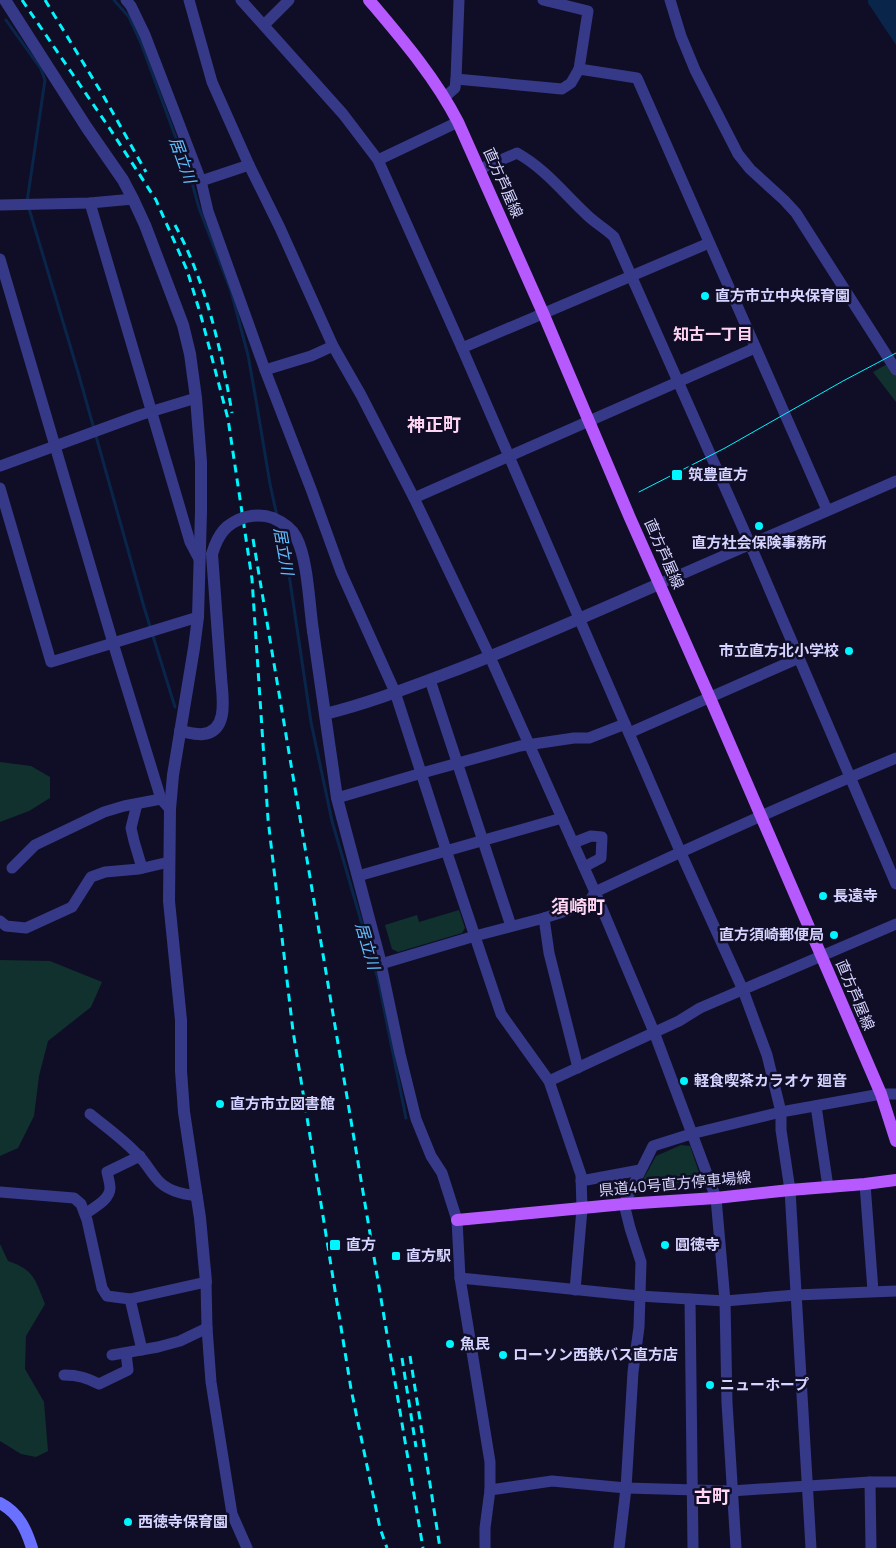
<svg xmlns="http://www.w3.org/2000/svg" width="896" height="1548" viewBox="0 0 896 1548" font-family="Manrope,'Noto Sans JP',sans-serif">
	<rect width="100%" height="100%" fill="#100e26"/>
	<g fill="#10312d">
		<path d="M896,359v43l-23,-30z"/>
		<path d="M0,762l31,4 19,11v21l-21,13 -29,11z"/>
		<path d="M459,910l6,18 -3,5 -64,19 -6,-3 -7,-24 32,-10 2,7z"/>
		<path d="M0,960l50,1 52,21 -11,25 -43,34 -9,35 -5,40 -16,32 -18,8z"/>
		<path d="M681,1145l9,1 11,32v3l-62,6 17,-31z"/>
		<path d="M0,1244l8,17c27,9 27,19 37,43l-19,32 -1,33 19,33 4,49 -12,6 -15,-3 -21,-13z"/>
	</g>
	<path fill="#09254a" d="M868,0h28v45l-28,-42z"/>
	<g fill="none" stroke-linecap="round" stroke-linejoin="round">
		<g stroke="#09254a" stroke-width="3">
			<path d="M114,0l15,17 12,26 50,136 8,29 32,83 17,64 8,45 14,84 7,32"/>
			<path d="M6,20l35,49 4,11 -18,122 51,170 66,235 31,100"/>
			<path d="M279,525l8,36 24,161 21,99 46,158 28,139"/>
		</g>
		<g stroke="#363988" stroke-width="11">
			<path d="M126,0l5,6 14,29 56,146 7,30 57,159 46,119 30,83 54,120 51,158 55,164 48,67 32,94 1,34 -7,81"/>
			<path d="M189,0l23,82 37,83 31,63 53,118 28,49 53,103 76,159 105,235 59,140 62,166 9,103 2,102 9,145"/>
			<path d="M241,0l102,114 35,46 84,188 218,503 63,139 24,65 14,57v18l9,60 21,358"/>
			<path d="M543,0l45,11 -9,58 58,9 190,432"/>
			<path d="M670,0l11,36 14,34 43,84 12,15 34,31 12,13 100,157"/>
			<path d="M264,25l25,-25"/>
			<path d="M456,79l106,10 9,-6 8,-14"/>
			<path d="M445,97l10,-9 1,-9 3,-79"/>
			<path d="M378,160l80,-38"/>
			<path d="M480,169l37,-16c27,15 45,38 67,59 9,10 21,16 30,25l136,307 146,340"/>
			<path d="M201,181l48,-16"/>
			<path d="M90,203l100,339 9,17"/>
			<path d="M0,205l90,-2 43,-4"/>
			<path d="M0,259l113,384 48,156 9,10"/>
			<path d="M462,348l247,-105"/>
			<path d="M265,370l46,-14 22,-10"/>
			<path d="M0,466l140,-51 56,-17"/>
			<path d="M0,488l51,174 147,-45"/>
			<path d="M414,498l341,-150"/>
			<path d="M659,584l237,-103"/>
			<path d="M430,680l81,246"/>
			<path d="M629,733l170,-75"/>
			<path d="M337,798l85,-25 98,-27 54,-8h15l36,-14"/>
			<path d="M137,804l-6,24 3,13 8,27"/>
			<path d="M573,843l18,-7 11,1 -1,21 -17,9"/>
			<path d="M12,868l23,-23 69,-33 20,-6 37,-7"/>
			<path d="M358,876l204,-58"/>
			<path d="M544,918l5,35 29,115"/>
			<path d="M0,921l6,5 20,2 46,-21 19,-30 14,-5 34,-3 30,-7"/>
			<path d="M549,1081l130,-60 21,-13 196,-84"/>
			<path d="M816,1106l12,81"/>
			<path d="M90,1114c16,13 33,25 47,40 8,7 12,16 19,24 10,13 26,16 41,18"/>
			<path d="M581,1181l59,-11"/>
			<path d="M865,1184l8,107"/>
			<path d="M0,1192l74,6 7,6 6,16 15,68 5,8 23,3 76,-17 1,46 4,54 21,132 15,34"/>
			<path d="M85,1214c8,-6 25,-14 25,-26 0,-5 -2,-11 -3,-16l33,-16"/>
			<path d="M460,1278l179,18 86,5 71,-6 100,-4"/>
			<path d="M130,1299l12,51"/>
			<path d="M690,1299l3,249"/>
			<path d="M112,1355l46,-8 22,-6 27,-13"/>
			<path d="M64,1375c15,0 22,3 35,9l29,-14 -2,-17"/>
			<path d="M870,1482l1,66"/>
			<path d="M490,1490l62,-9 74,7 105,3 139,-9h26"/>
			<path d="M485,1548v-20l5,-38v-28l-30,-184 -3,-58 -15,-47 -11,-17 -15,-37 -16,-65 -19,-90 94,-28 69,-18 44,-14 7,-12c100,-47 200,-92 301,-134"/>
			<path d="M619,1548l7,-60 7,-116 6,-45 2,-65 -11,-34 -6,-24 29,-58 38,-12 90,-22 100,-18h15"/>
		</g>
		<g stroke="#363988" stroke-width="12">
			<path d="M5,0l82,128 36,52 10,19 12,26 38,100 7,29 6,44 5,64v50l-3,105 -4,31 -21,127 -3,34 -1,92 12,119v51l3,41 16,106 6,64"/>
			<path d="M313,631l24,167 44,166"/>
			<path d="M325,714c41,-10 80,-25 120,-40 72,-27 143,-59 214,-90"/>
			<path d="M180,731c7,1 16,4 23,3 27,-3 19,-40 18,-57"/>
		</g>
		<path stroke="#6a70ff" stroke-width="12" d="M0,1503c19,10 26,26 32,45"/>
		<g stroke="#b65aff" stroke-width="12">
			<path d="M369,0c33,39 66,77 89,122l85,191 87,205 80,180 171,396 15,47"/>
			<path d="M457,1220l167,-16 92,-6 74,-8 75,-6 31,-4"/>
		</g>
		<path stroke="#00f5fe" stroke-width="1" d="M639,492l86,-44 118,-67 53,-28"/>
		<g stroke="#00f5fe" stroke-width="3" stroke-dasharray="8 6" stroke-linecap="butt">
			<path d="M22,0l88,129 46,71 31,70 14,46 27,103 24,160 16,240 25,212 58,358 29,139 7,20"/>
			<path d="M45,0l59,97 42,75"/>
			<path d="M175,225c31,58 46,123 57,188"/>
			<path d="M253,539l170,1009"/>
			<path d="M410,1356l30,192"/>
			<path d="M402,1358l14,89"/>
		</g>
		<path stroke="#363988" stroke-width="12" d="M221,677l-9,-123c6,-20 14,-31 34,-37 9,-2 19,-2 27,1 9,4 18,9 23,19 12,23 13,67 17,94"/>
	</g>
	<g fill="#00f5fe" stroke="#100e26" stroke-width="2">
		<circle cx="705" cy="296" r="5"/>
		<rect x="671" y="469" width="12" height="12" rx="2.5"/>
		<circle cx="759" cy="526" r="5"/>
		<circle cx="849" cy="651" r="5"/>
		<circle cx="823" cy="896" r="5"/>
		<circle cx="834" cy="935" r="5"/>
		<circle cx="684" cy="1081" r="5"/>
		<circle cx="220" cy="1104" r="5"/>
		<rect x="329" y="1239" width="12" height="12" rx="2.5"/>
		<circle cx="665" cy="1245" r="5"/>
		<rect x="391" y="1251" width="10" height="10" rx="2.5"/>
		<circle cx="450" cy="1344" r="5"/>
		<circle cx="503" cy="1355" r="5"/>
		<circle cx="710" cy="1385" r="5"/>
		<circle cx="128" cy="1522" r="5"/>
	</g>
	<g text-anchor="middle" stroke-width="5" stroke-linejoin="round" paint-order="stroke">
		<g font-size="15" fill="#d5d3ff" stroke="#100e26">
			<text transform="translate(503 183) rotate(66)" y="5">直方芦屋線</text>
			<text transform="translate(664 554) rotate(66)" y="5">直方芦屋線</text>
			<text transform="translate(855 995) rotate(67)" y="5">直方芦屋線</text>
			<text transform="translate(675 1184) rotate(-5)" y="5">県道40号直方停車場線</text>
		</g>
		<g font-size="15" font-weight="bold" fill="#d5d3ff" stroke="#100e26" text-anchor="start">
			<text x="715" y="301">直方市立中央保育園</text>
			<text x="688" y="480">筑豊直方</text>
			<text x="759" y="548" text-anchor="middle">直方社会保険事務所</text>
			<text x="839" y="656" text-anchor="end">市立直方北小学校</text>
			<text x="833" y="901">長遠寺</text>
			<text x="824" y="940" text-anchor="end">直方須崎郵便局</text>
			<text x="694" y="1086">軽食喫茶カラオケ 廻音</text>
			<text x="230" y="1109">直方市立図書館</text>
			<text x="346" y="1250">直方</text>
			<text x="675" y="1250">圓徳寺</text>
			<text x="406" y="1261">直方駅</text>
			<text x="460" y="1349">魚民</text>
			<text x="513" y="1360">ローソン西鉄バス直方店</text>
			<text x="720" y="1390">ニューホープ</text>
			<text x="138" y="1527">西徳寺保育園</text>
		</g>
		<g font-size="16" font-style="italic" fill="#61c0ff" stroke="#100e26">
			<text transform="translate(183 160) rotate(70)" y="6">居立川</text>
			<text transform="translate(284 551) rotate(80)" y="6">居立川</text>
			<text transform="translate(368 946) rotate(74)" y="6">居立川</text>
		</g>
		<g font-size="16" font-weight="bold" fill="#ffd5f2" stroke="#100e26">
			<text x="713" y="340">知古一丁目</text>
		</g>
		<g font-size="18" font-weight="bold" fill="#ffd5f2" stroke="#100e26">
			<text x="434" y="431">神正町</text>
			<text x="578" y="913">須崎町</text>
			<text x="712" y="1503">古町</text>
		</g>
	</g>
</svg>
